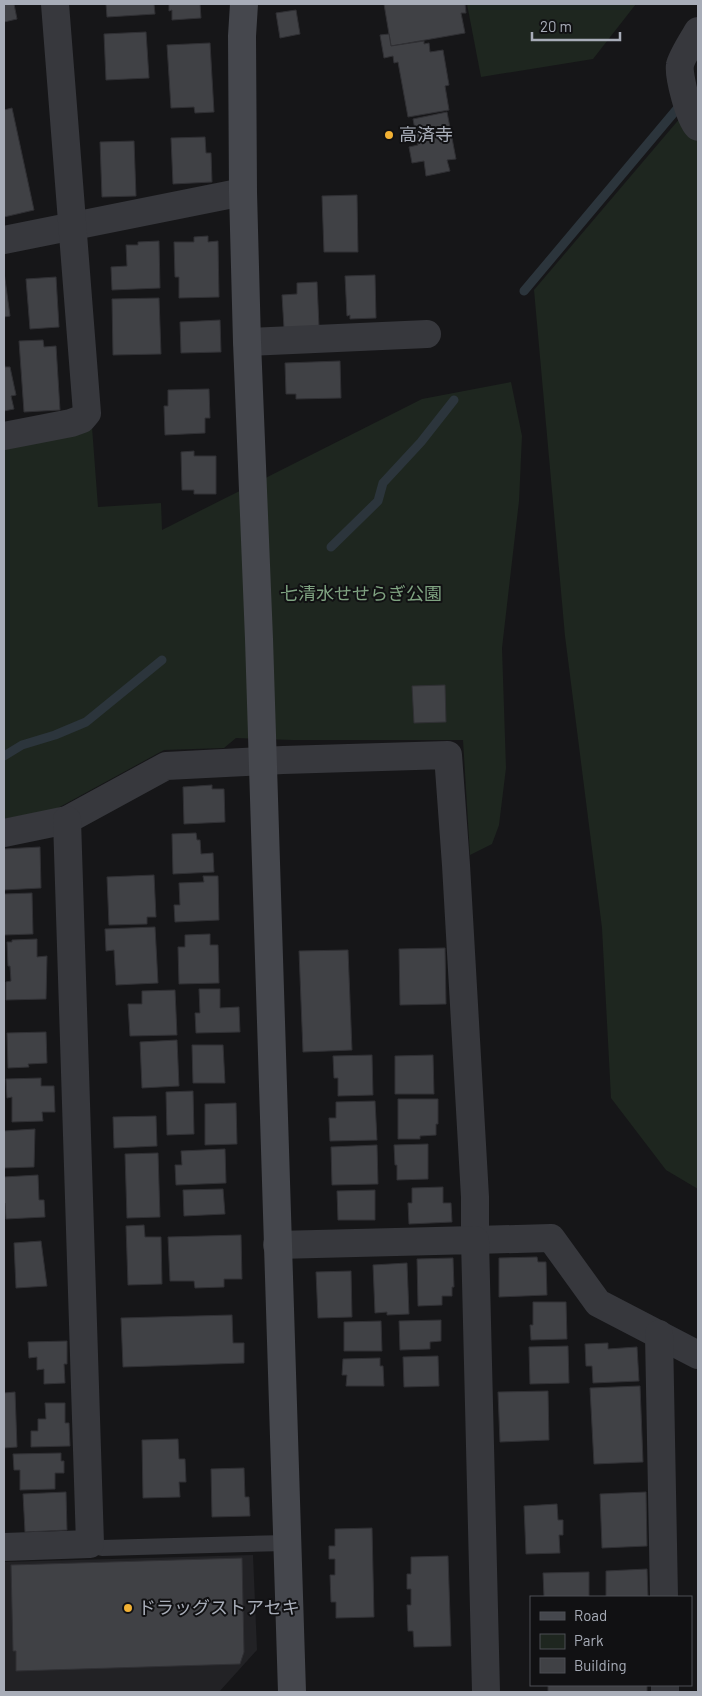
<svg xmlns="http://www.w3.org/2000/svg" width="702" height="1696" viewBox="0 0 702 1696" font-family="Barlow,'Noto Sans JP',sans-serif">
	<rect width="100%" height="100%" fill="#161618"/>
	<path fill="#222225" d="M253,1555l4,95 -38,42h-215v-130z"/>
	<g fill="#1e261f">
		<path d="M467,4h169l-43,55 -112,18z"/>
		<path d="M698,97v1092l-32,-19 -55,-72 -9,-170 -37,-292 -31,-346z"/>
		<path d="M511,382l11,54 -3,65 -17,147 4,120 -7,57 -7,19 -22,11 -7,-115h-170l-57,-2 -12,10 -60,2 -108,59 -52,10v-374l88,-18 6,80 63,-4 1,27 260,-131z"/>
	</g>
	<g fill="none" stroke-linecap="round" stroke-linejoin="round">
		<g stroke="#2c353c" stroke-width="9">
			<path d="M524,291l158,-188"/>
			<path d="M331,547l47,-46 5,-18 38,-41 33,-42"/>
			<path d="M4,756l18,-11 33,-10 31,-13 76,-62"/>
		</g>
	</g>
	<g fill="#404145" stroke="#303034">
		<path d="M4,4h10l3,15 -13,3z"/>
		<path d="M106,4h48l1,10 -48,3z"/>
		<path d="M169,4h31l1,14 -29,2v-10l-3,1z"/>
		<path d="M384,4h81l1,9h-5l4,20 -74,13z"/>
		<path d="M296,10l4,24 -20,4 -4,-25z"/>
		<path d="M146,32l3,46 -43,2 -2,-46z"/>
		<path d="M389,34l2,12 33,-5v3l5,-1 1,9 13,-2 6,35 -4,1 4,24 -41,7 -10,-55 -4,1 -1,-7 -9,2 -4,-23z"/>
		<path d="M210,43l4,69 -19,1 -1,-6 -23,1 -4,-63z"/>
		<path d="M12,108l22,102 -30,7v-107z"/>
		<path d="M447,112l9,47 -9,1 3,11 -24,5 -2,-15 -12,2 -3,-16 9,-2 -5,-26z"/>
		<path d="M205,137l1,16h5l1,29 -39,2 -2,-46z"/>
		<path d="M134,141l2,55 -34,1 -2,-55z"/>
		<path d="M357,195l1,57h-34l-2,-56z"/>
		<path d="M208,236v6l10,-1 1,56 -40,1v-21h-4l-1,-35h20v-5z"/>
		<path d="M159,241l1,47 -48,2 -1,-23 16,-1 -1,-21h12v-3z"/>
		<path d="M4,272l6,44 -6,1z"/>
		<path d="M375,275l1,43 -26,1v-4l-3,1 -2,-40z"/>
		<path d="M56,277l3,50 -29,2 -4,-50z"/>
		<path d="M317,282l2,45 -35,1 -2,-33 15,-1v-11z"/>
		<path d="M159,298l2,56 -48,1 -1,-56z"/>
		<path d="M220,320l1,32 -40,1 -1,-31z"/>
		<path d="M43,340l1,7 12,-1 4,64 -36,2 -5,-71z"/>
		<path d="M4,361l1,6h5l6,28 -5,1 3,13 -10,2z"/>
		<path d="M340,361l1,37 -45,1v-5h-10l-1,-31z"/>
		<path d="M209,389l1,29h-5v15l-40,2 -1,-29h4v-16z"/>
		<path d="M194,451v5h22v38h-22v-4h-12l-1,-38z"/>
		<path d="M445,685l1,37 -32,1 -2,-37z"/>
		<path d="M212,785v4h12l1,33 -41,2 -1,-37z"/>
		<path d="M196,833l1,7h3l1,14 12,-1 1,19 -41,2 -1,-40z"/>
		<path d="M40,847l1,41 -37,2v-41z"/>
		<path d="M154,875l2,42h-9v7l-38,1 -2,-48z"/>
		<path d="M203,876h15l1,44 -44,2 -1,-17h6l-1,-22 25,-1z"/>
		<path d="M32,893l1,41 -29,1v-41z"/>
		<path d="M155,927l3,56 -42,2 -2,-35 -8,1 -1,-22z"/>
		<path d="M210,934v11h8l1,38 -40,1 -1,-37h7v-12z"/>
		<path d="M37,939v18l10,-1 -1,43 -40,1v-18l5,-1 -1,-15h-2l-1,-24h5v-2z"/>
		<path d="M445,948l1,56 -46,1 -1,-56z"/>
		<path d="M348,950l4,100 -49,2 -4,-101z"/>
		<path d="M199,989h21v19l19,-1 1,25 -44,1 -1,-20h5z"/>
		<path d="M175,990l2,45 -47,1 -2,-32h14v-13z"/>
		<path d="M46,1032l1,31 -19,1 1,3 -21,1 -1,-35z"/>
		<path d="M177,1040l2,46 -37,2 -2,-46z"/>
		<path d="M192,1045h31l2,38h-32z"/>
		<path d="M372,1055l1,40 -35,1v-18h-4l-1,-22z"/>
		<path d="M433,1055l1,39h-39v-38z"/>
		<path d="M41,1078v8h13l1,26h-13l1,9 -31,1v-25l-5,1 -1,-19z"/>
		<path d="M193,1091l1,43 -27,1 -1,-43z"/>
		<path d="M398,1099h40v25h-2v11l-16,1v3h-22z"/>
		<path d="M375,1101l2,39 -47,1 -1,-23h7v-16z"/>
		<path d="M236,1103l1,41 -32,1v-41z"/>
		<path d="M156,1116l1,30 -43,2 -1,-31z"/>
		<path d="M35,1129l-1,38 -30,1v-37z"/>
		<path d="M428,1144v35l-31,1v-15h-2l-1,-20z"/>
		<path d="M377,1145l1,39 -46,1 -1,-38z"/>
		<path d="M225,1149l1,34 -50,2 -1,-20h7l-1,-14z"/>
		<path d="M158,1153l2,64 -33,1 -2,-64z"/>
		<path d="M38,1175l1,25h5l1,17 -39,2 -1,-16h-1v-26z"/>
		<path d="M443,1187v16h8l1,19 -43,2 -1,-21h4v-15z"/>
		<path d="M223,1189l2,25 -41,2 -1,-26z"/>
		<path d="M375,1190v30h-37l-1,-29z"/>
		<path d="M144,1225l1,12h16l1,47 -34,1 -2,-59z"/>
		<path d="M241,1235l1,44h-18v8l-29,1 -1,-7h-24l-2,-44z"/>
		<path d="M41,1241l6,45 -31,2 -2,-45z"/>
		<path d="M537,1257l1,5h8l1,33 -48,2v-39z"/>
		<path d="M453,1258l1,29h-2v9h-10v9l-24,1 -1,-47z"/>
		<path d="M407,1263l2,51 -22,1v-3l-12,1 -2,-48z"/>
		<path d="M351,1271l1,46 -34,1 -2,-46z"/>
		<path d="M533,1302h33l1,37 -36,1 -1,-15h3z"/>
		<path d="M232,1315l1,28h11v20l-121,4 -2,-49z"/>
		<path d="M441,1320v21l-11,1v7l-30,1 -1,-29z"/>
		<path d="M381,1321l1,30h-38v-29z"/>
		<path d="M67,1341v23h-3l1,19 -21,1v-15l-7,1v-13l-8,1 -1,-16z"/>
		<path d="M608,1343v6l29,-2 2,34 -46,2 -1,-17h-6l-1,-22z"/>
		<path d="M568,1346l1,37 -39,1 -1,-37z"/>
		<path d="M438,1356l1,30 -35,1 -1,-30z"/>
		<path d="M380,1358v8h3l1,20h-38l1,-11h-5l1,-16z"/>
		<path d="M640,1386l3,76 -49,2 -4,-76z"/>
		<path d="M548,1391l1,49 -49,2 -2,-50z"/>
		<path d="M15,1392l2,55 -13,1v-55z"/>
		<path d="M45,1403h20v20h4l1,23 -39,1v-16h7v-12h8z"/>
		<path d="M178,1439l1,20h6l1,23h-7l1,15 -37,1 -1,-58z"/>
		<path d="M61,1453v8h3v12h-9v16l-35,1v-20h-6l-1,-16z"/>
		<path d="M244,1468l1,29h4l1,19 -38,1 -1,-48z"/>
		<path d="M66,1492l1,38 -42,2 -2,-38z"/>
		<path d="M646,1492l1,54 -45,2 -2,-54z"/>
		<path d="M557,1504l1,16h5v15h-4l1,18 -34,1 -2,-48z"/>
		<path d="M372,1528l2,89 -38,1v-16h-5l-1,-27h5v-16h-6v-13h6v-17z"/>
		<path d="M448,1556l3,90 -37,1 -1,-16h-5l-1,-26h4v-16h-4v-15h4v-17z"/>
		<path d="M242,1558l2,94 -4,12 -224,7v-20h-3l-2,-86z"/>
		<path d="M647,1569l1,28h-42v-26z"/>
		<path d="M589,1572v25h-45l-1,-24z"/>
		<rect x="548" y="1685" width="99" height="7"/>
	</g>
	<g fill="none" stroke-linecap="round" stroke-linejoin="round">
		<path stroke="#37383d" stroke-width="16" d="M90,1544l12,4 184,-5"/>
		<g stroke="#37383d" stroke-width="28">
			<path d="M698,31c-4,7 -17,27 -18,34 -2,10 10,57 18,62"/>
			<path d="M4,240l239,-48"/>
			<path d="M247,342l180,-8"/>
			<path d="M4,436l67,-13 11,-4 5,-6 -32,-409"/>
			<path d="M4,833l63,-13 99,-54 117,-6 165,-5 8,110 19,332v43l76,-2 47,65 100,52"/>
			<path d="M277,1245l198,-5 11,452"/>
			<path d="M659,1334l5,263"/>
			<path d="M4,1547l86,-3 -23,-724"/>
			<path d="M665,1685v7"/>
		</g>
		<path stroke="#45474d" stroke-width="28" d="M244,4l-2,32 1,156 4,150 12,297 33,1053"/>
	</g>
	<g fill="#f2b134" stroke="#111113" stroke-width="2">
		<circle cx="389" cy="135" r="5"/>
		<circle cx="128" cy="1608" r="5"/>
	</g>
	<g text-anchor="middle" stroke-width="4" stroke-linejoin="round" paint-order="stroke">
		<g font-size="18" fill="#a8adb8" stroke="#111113" text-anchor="start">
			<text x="399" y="141">高済寺</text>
			<text x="138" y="1614">ドラッグストアセキ</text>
		</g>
		<g font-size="18" fill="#7fa381" stroke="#111113">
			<text x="361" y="600">七清水せせらぎ公園</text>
		</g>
	</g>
	<rect width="702" height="1696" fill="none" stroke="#a8adb8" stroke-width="10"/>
	<rect x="530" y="1596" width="162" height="90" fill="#111113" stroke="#4d4f55"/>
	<rect x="540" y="1612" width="25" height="8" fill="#45474d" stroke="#4d4f55"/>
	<text x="574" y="1621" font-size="15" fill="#a8adb8">Road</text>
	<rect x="540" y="1634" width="25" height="15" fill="#1e261f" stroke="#4d4f55"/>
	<text x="574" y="1646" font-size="15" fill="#a8adb8">Park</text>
	<rect x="540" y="1658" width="25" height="15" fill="#404145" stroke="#4d4f55"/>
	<text x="574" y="1671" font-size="15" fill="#a8adb8">Building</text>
	<path d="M532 32v8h88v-8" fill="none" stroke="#a8adb8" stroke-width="2.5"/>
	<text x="540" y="32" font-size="15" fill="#a8adb8" stroke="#111113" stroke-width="4" paint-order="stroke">20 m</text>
</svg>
